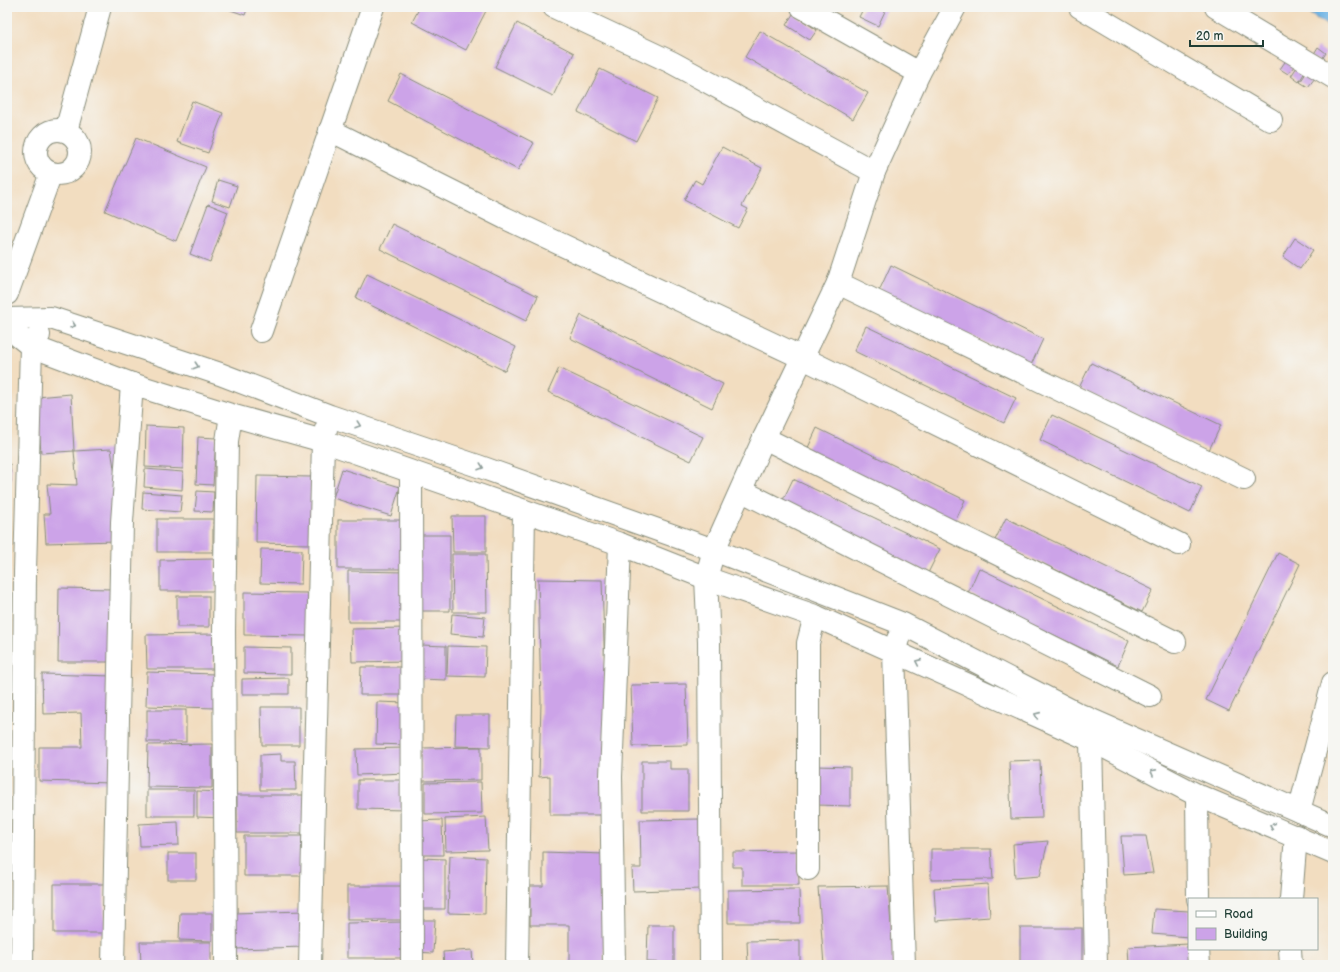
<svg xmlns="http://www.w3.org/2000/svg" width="1340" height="972" viewBox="0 0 1340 972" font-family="'Balsamiq Sans',sans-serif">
	<rect width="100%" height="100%" fill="#f6f6f2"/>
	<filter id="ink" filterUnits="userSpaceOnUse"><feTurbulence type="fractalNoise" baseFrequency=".025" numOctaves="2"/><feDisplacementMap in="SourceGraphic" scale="8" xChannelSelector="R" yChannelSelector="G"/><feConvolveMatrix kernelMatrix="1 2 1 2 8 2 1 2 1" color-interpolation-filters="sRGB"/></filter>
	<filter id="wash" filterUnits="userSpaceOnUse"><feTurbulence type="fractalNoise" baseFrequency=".012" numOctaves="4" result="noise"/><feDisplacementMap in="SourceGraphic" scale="16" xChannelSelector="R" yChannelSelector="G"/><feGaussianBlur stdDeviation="0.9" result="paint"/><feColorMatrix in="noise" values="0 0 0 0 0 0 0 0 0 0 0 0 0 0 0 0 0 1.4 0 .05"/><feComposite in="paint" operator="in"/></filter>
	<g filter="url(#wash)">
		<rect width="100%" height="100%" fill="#f2ddc0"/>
		<path fill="#6eb4e5" stroke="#46788c" d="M1299,7h34v22z"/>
		<g id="blocks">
			<g fill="#cca3e8">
				<path d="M222,7h26l-3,8z"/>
				<path d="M420,7h68l-22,43 -54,-28z"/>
				<path d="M864,7h23l-9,19 -19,-9z"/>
				<path d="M793,14l24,16 -7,10 -24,-15z"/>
				<path d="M517,23l57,30 -21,43 -58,-29z"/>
				<path d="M760,31l108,62 -15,26 -108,-62z"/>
				<path d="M1318,47l8,6 -6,9 -8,-5z"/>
				<path d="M1287,59l8,6 -7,9 -8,-5z"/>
				<path d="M1297,67l8,5 -6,10 -8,-6z"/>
				<path d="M600,69l58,29 -22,43 -58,-29z"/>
				<path d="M1307,72l8,6 -7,9 -8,-5z"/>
				<path d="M401,74l133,69 -16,27 -130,-69z"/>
				<path d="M192,101l31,12 -15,40 -31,-11z"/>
				<path d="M136,138l70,29 -30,74 -71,-30z"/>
				<path d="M722,147l40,21 -20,38 6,3 -10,19 -54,-28 11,-20 7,4z"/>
				<path d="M218,180l19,6 -7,21 -18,-6z"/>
				<path d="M208,204l20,8 -18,50 -20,-8z"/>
				<path d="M392,224l146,72 -12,25 -146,-72z"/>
				<path d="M1295,238l18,12 -13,19 -17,-12z"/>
				<path d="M891,265l152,74 -12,26 -152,-74z"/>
				<path d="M367,274l149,73 -11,24 -149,-73z"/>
				<path d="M581,315l142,69 -11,24 -142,-70z"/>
				<path d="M866,326l150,72 -12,25 -150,-72z"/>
				<path d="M1091,363l130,62 -12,25 -130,-62z"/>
				<path d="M559,368l144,69 -12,24 -143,-69z"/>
				<path d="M71,394l3,57 -33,2 -4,-56z"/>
				<path d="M1052,415l150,72 -12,26 -150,-73z"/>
				<path d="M146,426l38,2 -1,41 -38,-2z"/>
				<path d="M817,428l148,72 -11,24 -148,-72z"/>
				<path d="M198,437l18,1 -3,47 -17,-1z"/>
				<path d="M111,449l6,38 -1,54 -70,2 -2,-29h6l-3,-30 30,1 -3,-34z"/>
				<path d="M7,464h3l1,18h-4z"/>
				<path d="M145,469l38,3 -1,18 -38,-3z"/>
				<path d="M342,469l58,18 -9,29 -58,-18z"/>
				<path d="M257,476l55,1 -1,67 -55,-1z"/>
				<path d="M793,479l147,70 -12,24 -147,-69z"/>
				<path d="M197,491l17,1 -1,20 -18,-1z"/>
				<path d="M143,492l39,3 -2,17 -38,-3z"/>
				<path d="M452,516h34v36h-33z"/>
				<path d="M1006,518l147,72 -11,22 -147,-72z"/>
				<rect x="157" y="519" width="56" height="33"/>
				<rect x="338" y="520" width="65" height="49"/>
				<path d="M417,535h33v76h-34z"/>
				<path d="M261,549l41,1 -1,34 -41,-1z"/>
				<path d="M1278,553l22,11 -71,147 -23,-11z"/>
				<path d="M452,554h34l1,58h-34z"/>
				<path d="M215,559v32h-55v-31z"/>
				<path d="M979,568l150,73 -11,25 -150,-73z"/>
				<path d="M348,571l59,1v50h-59z"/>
				<path d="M538,579l64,1 3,93v142h-55v-39l-11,1 2,-75z"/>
				<path d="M59,588l54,1v73h-55z"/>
				<path d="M244,592l64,1v43l-64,-1z"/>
				<rect x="177" y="596" width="32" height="31"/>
				<path d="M452,614l33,3 -2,20 -33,-3z"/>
				<path d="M407,628l1,33 -56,1 -1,-33z"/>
				<path d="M213,634v35h-66l-1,-34z"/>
				<path d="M421,645l25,1v34l-25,-1z"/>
				<path d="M448,646l38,1 -1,30 -38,-1z"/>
				<path d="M244,647l47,1v26l-47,-1z"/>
				<path d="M361,667h46l1,28h-48z"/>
				<path d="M147,672l69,2v34l-70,-2z"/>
				<path d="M42,674l71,2 -1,107 -73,-2v-34h43l-1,-34 -38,1z"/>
				<path d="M289,678v16h-47v-15z"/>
				<path d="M686,684l2,61 -55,1 -2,-61z"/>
				<path d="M377,702l29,1v42l-30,-1z"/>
				<path d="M261,707h38v38h-37z"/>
				<rect x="147" y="710" width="39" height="32"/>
				<path d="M456,715h34v32l-35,-1z"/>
				<path d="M212,744v44l-65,-1 1,-42z"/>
				<path d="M481,747v33l-59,1 -1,-33z"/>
				<path d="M405,748l1,25 -49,2 -1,-26z"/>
				<path d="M281,754v7h14l1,29h-36v-35z"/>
				<path d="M1040,760l2,58 -31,1 -2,-58z"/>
				<path d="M642,761h28v8h18v42h-46z"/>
				<path d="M817,766l33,1v39l-33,-1z"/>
				<path d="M358,780h48v30l-48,-1z"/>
				<path d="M481,782l1,31 -57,1v-31z"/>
				<rect x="147" y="790" width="47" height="26"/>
				<path d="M197,791l26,1 -1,26 -25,-1z"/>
				<path d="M237,795h69l1,38h-70z"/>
				<path d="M486,817l2,33 -42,1 -1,-32z"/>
				<path d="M700,819l2,70 -69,2 -1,-23h9l-1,-48z"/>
				<path d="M442,820l1,35h-26l-1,-34z"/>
				<path d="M178,822l1,23 -39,1 -1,-22z"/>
				<path d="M244,836h66l1,40h-67z"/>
				<path d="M1121,836h25l7,37 -29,2z"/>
				<path d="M1048,841l-8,35 -25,2 -2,-34z"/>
				<path d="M931,849h60l2,30 -62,1z"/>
				<path d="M798,851l1,34h-57v-18h-9v-15z"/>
				<path d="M543,852l62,2 -1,111h-35v-40h-39v-39h13z"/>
				<rect x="168" y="853" width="28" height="27"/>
				<path d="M450,856l36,2 -1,56 -37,-1z"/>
				<path d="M421,858l24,1v50h-24z"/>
				<path d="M54,884h50l1,49h-51z"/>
				<path d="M988,884l2,33 -54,4 -2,-33z"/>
				<rect x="347" y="886" width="56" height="34"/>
				<path d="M888,886l6,79h-70l-6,-78z"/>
				<path d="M799,889l1,34h-72v-33z"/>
				<path d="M1154,909l35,2v26l-37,-3z"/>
				<path d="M304,911l1,36 -70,2 -1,-36z"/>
				<path d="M180,913h32v28l-33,-1z"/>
				<path d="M415,920h20l-2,33 -19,-1z"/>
				<path d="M403,922v36h-56v-35z"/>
				<path d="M648,925h26v38l-27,-1z"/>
				<rect x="1020" y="928" width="62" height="37"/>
				<path d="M800,940v25h-52l-1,-24z"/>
				<path d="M140,942h71v23h-70z"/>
				<path d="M1189,944l-2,21h-58l-1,-18z"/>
				<path d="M472,950l1,15h-29l-1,-13z"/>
				<rect x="342" y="963" width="60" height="2"/>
			</g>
		</g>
	</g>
	<g filter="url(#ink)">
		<use href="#blocks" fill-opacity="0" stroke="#888d7a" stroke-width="1"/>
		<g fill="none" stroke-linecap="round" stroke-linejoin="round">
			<defs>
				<g id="minor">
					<path d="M554,7l117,55 203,110"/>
					<path d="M802,7l117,66"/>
					<path d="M1080,7l191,113"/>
					<path d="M1216,7l117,70"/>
					<circle cx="58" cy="152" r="22"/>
					<path d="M330,130l175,88 298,140 376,186"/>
					<path d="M66,131l34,-124"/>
					<path d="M838,283l406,196"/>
					<path d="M7,294l44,-121"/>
					<path d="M7,319l44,-1 169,56 110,42 148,50 236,84 189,74 175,90 255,112"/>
					<path d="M7,327l24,19 101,38 99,31 92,26 297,103 86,34 109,38 276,124 106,55 136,58"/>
					<path d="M261,331l112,-324"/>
					<path d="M764,438l411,204"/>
					<path d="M411,473l1,492"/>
					<path d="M742,491l408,205"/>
					<path d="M898,639l-4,13 10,313"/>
					<path d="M1091,740l5,225"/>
					<path d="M1197,795l1,104"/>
					<path d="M1299,811l34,-128"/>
					<path d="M808,869v-226l7,-27"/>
					<path d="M1291,899l5,-63"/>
					<path d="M1198,949l1,16"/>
					<path d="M1290,949l1,16"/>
					<path d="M22,965l3,-393 6,-226 8,-11"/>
					<path d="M113,965l9,-443 10,-138"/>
					<path d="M226,965l-2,-334 3,-190 4,-26"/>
					<path d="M310,965l13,-524 3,-12"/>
					<path d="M517,965l7,-454"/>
					<path d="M614,965l-3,-188 9,-233"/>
					<path d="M711,965l-2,-323 -3,-64 8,-28 50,-112 74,-155 36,-111 45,-99 36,-66"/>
				</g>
			</defs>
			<use href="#minor" stroke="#888d7a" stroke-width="24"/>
			<use href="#minor" stroke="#fff" stroke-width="22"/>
		</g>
		<defs><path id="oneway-chevron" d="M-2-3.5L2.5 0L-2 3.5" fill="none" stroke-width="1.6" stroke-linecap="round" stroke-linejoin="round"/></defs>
		<g stroke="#8f9e9a">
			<use href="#oneway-chevron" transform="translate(73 325) rotate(18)"/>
			<use href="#oneway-chevron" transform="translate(196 366) rotate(18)"/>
			<use href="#oneway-chevron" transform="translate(358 425) rotate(19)"/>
			<use href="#oneway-chevron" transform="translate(481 467) rotate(19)"/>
			<use href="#oneway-chevron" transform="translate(918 662) rotate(-156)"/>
			<use href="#oneway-chevron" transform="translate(1037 715) rotate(-156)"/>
			<use href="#oneway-chevron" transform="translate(1153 772) rotate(-152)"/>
			<use href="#oneway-chevron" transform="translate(1272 826) rotate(-157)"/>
		</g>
	</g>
	<rect width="1340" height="972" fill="none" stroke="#f6f6f2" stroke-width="24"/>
	<rect x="1188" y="898" width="130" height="52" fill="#f6f6f2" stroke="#a0aca6"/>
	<rect x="1196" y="911" width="20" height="6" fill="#ffffff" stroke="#a0aca6"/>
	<text x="1224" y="918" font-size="12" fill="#1f3d34">Road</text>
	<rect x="1196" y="928" width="20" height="12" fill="#cca3e8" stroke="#a0aca6"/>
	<text x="1224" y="938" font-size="12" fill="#1f3d34">Building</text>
	<path d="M1190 40v6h73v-6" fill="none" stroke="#1f3d34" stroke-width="2"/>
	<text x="1196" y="40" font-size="12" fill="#1f3d34" stroke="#f6f6f2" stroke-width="3" paint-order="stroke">20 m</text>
</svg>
